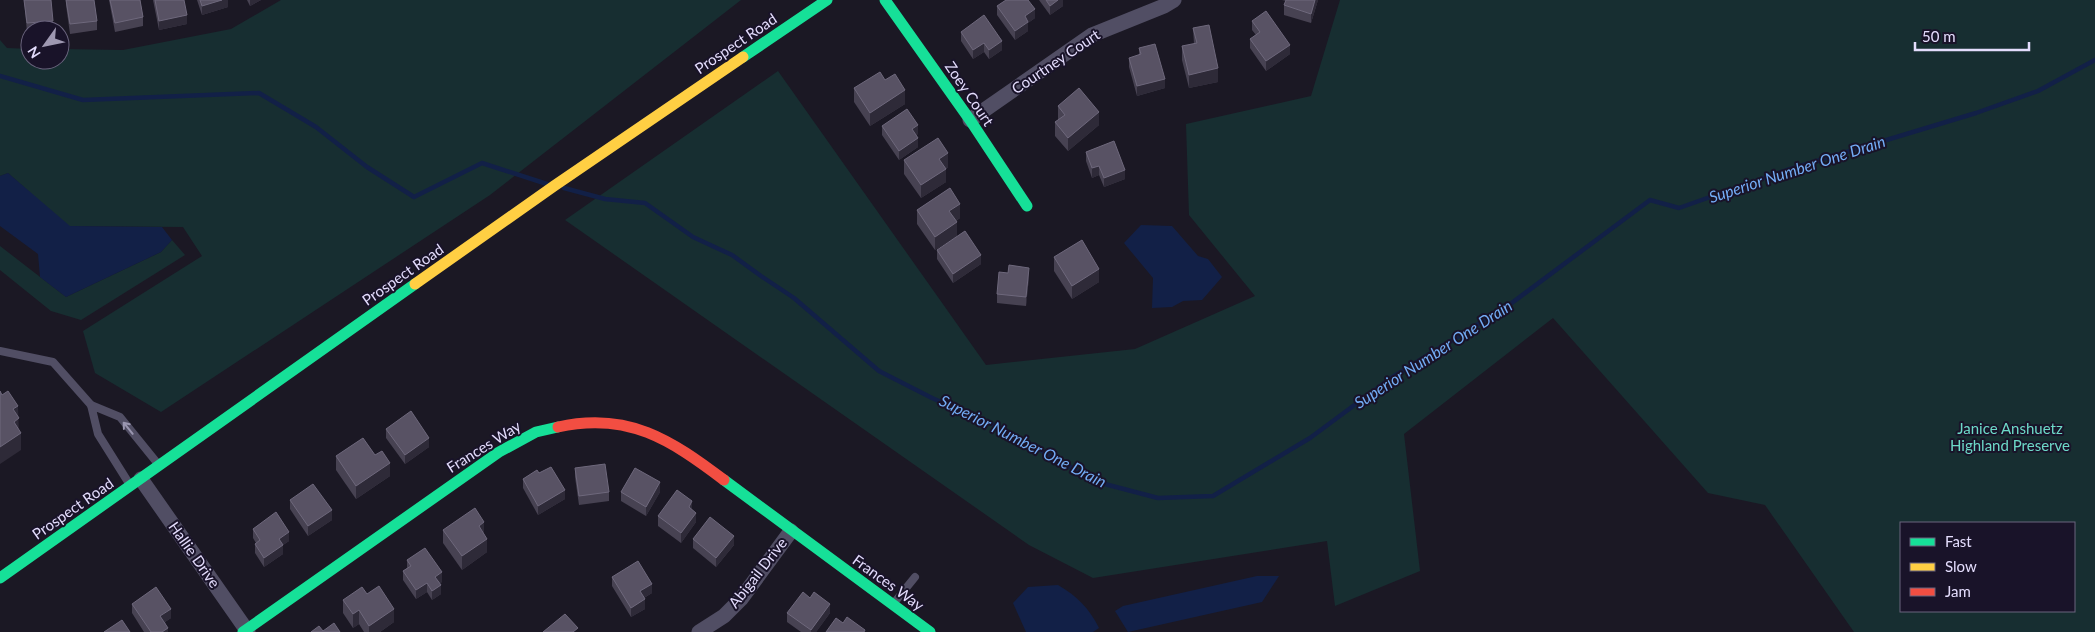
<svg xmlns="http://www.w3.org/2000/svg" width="2095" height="632" viewBox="0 0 2095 632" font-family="Lato,sans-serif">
	<rect width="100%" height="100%" fill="#1b1824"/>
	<g fill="#172e31" fill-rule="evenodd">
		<path d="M281,0h460l-251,195 -329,217 -66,-39 -12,-42 119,-75 -19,-29 -115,-1 -60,-53 -8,3v-136l7,8 23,1v11h30v-11l63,1 108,-21z"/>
		<path d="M1340,0h755v632h-241l-89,-127 -57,-12 -155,-175 -149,116 16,137 -85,35 -8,-65 -234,37 -64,-33 -464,-325 213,-149 208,294 149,-16 120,-53 -66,-81 -3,-91 125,-28zM2074,523v88h-173v-88z"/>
		<path d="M172,240l13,15 -104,65 -30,-9 -51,-41v-24l66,51 95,-45z"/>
	</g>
	<g fill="#122047">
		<path d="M8,173l62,53 92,1 10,13 -11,12 -95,45 -26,-20 -2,-23 -38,-28v-50z"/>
		<path d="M1141,225l31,1 26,30 10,3 14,18 -20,23 -19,1 -11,6 -20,1 1,-30 -29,-35z"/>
		<path d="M1257,576h22l-17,26 -134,30 -13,-21 8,-5z"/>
		<path d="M1058,585c19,11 31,23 41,43l-6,4h-67l-13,-29 15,-16z"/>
	</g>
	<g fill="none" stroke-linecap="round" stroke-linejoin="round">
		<g stroke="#122047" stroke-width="4.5">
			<path d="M0,76l83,24 176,-7 57,34 51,40 47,30 68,-34 65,21"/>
			<path d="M564,188l41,11 40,4 48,34 39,18 29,21 33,22 85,73 53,27 71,31 94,53 61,16 55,-2 97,-58 81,-60 118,-73 141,-105 29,8 108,-38 189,-57 62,-22 57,-31"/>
		</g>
		<g stroke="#514e64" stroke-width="8">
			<path d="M0,351l53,11 38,43"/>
			<path d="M130,485l-32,-51 -7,-29 29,12 38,47"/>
			<path d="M894,603l21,-26"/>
		</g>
		<g stroke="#514e64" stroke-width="15">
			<path d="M970,120l122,-85 72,-29 10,-6"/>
			<path d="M141,479l107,153"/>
			<path d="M699,632l25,-16 17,-17 50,-68"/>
		</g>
		<g stroke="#16e098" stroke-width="11">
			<path d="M885,0l85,120 57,86"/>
			<path d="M743,57l84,-57"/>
			<path d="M724,480l206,152"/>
			<path d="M0,578l415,-294"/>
			<path d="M243,632l256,-180 37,-20 22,-5"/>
		</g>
		<path stroke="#ffcf43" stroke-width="11" d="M415,284l139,-98 189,-129"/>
		<path stroke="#f24e42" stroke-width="11" d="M558,427c70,-16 113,13 166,53"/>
	</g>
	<g fill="#474252">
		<path d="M24,0h27l2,30h-23v2h-3z"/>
		<path d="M66,0h28l3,21v9l-27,4 -4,-29z"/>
		<path d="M109,0h31l3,17v9l-28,6z"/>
		<path d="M153,0h31l3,24 -28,6z"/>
		<path d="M197,0h31v7l-26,8z"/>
		<path d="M247,0h14l-11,6z"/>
		<path d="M1039,0h24v6l-13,9z"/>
		<path d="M1282,0h36l-7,23 -27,-8v-10l2,-4z"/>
		<path d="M997,6l38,12 -7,5v8l-13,9 -18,-25z"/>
		<path d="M1252,21l38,33 -24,17 -16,-23v-9l6,-4 -4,-5z"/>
		<path d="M1193,28l25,54 -29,6 -7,-28v-14l12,-2z"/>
		<path d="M961,32l41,18 -13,9 -5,-7 -11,7 -12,-18z"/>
		<path d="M1139,48l26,40 -28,8 -8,-29v-9l10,-3z"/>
		<path d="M885,80l20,24 -35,22 -16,-24v-14z"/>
		<path d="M1058,106l41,19 -31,26 -13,-15v-14l3,-2z"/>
		<path d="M882,126l36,8 -2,1 2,12 -19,13 -17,-25z"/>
		<path d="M1086,152l39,27 -21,8 -5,-12 -7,3 -6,-17z"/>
		<path d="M904,160l44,7 -2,2v13l-25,16 -17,-24z"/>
		<path d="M917,210l43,8 -4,3 1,15 -22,14 -18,-26z"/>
		<path d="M937,250l44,14 -28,19 -16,-24z"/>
		<path d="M1054,257l45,25 -27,17 -18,-28z"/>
		<path d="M1029,277l-3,29 -29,-3v-9z"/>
		<path d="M386,429l43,18 -24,17 -19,-26z"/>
		<path d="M336,456l54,20 -34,23 -20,-29z"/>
		<path d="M575,468l34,24v9l-30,4 -4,-28z"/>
		<path d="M539,473l26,26 -27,16 -15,-27v-9z"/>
		<path d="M621,492h39l-14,24 -25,-15z"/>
		<path d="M290,500l42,20 -24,16 -18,-27z"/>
		<path d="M658,516l38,6 -15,21 -23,-17z"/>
		<path d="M253,529l36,12 -6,4v9l-19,13 -9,-14v-9l1,-1 -3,-5z"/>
		<path d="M443,530l41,4 3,18 -25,18 -19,-27z"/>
		<path d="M693,539l41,6 -18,22 -23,-19z"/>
		<path d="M407,560l35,22 -2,1 1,11 -9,6 -5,-8 -11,7 -13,-19v-9l4,-3z"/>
		<path d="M612,577l40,16 -8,5 1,11 -14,8 -19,-31z"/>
		<path d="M367,594l27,28 -14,10h-16l-5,-8 -6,4 -10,-15v-13z"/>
		<path d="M810,598l20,15 -14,19h-15l-14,-10v-9z"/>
		<path d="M132,604l39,14 -6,4 3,10h-24l-12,-19z"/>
	</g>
	<g fill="#2e2a38">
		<path d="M222,0h6v7l-26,8v-9z"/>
		<path d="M250,0h11l-11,6z"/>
		<path d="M1058,0h5v6l-13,9v-9z"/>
		<path d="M1315,0h3l-7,23v-9z"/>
		<path d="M1035,9v9l-7,5v8l-13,9v-9l10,-15z"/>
		<path d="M187,15v9l-28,6v-9z"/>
		<path d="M1002,41v9l-13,9v-9z"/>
		<path d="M984,43v9l-11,7v-9z"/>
		<path d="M1290,45v9l-24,17v-10z"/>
		<path d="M1218,68v14l-29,6v-13z"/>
		<path d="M1165,79v9l-28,8v-10z"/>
		<path d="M905,90v14l-35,22v-13z"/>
		<path d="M1099,112v13l-31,26v-13z"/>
		<path d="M918,125v9l-6,4v-9z"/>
		<path d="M918,138v9l-19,13v-9z"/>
		<path d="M948,153v14l-9,6v-14z"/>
		<path d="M1099,166v9l-7,3v-10z"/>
		<path d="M946,169v13l-25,16v-13z"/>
		<path d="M1125,170v9l-21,8v-9z"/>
		<path d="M960,204v14l-11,7v-14z"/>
		<path d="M957,222v14l-22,14v-13z"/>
		<path d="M981,255v9l-28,19v-9z"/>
		<path d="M1029,268v9l-3,29v-9z"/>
		<path d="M1099,269v13l-27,17v-13z"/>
		<path d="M18,406l1,28 2,-1v17l-21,14v-17l13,-38z"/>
		<path d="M429,438v9l-24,17v-9z"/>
		<path d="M390,463v13l-34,23v-13z"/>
		<path d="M660,482v10l-14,24v-9z"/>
		<path d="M565,490v9l-27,16v-9z"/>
		<path d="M692,501v10l-3,-4z"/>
		<path d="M332,510v10l-24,16v-10z"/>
		<path d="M696,513v9l-15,21v-10z"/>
		<path d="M484,522v13l-5,-9z"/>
		<path d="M289,532v9l-6,4v9l-19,13v-9l15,-19z"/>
		<path d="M734,536v9l-18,22v-9z"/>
		<path d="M487,539v13l-25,18v-14z"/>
		<path d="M442,572v10l-7,4v-9z"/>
		<path d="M427,583v9l-11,7v-9z"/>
		<path d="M652,584v9l-12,7v-9z"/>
		<path d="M441,585v9l-9,6v-9z"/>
		<path d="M645,599v10l-14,8v-9z"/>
		<path d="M830,604v9l-14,19h-5v-2z"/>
		<path d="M171,609v9l-11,7v-9z"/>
		<path d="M394,609v13l-14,10h-11v-6z"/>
		<path d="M359,610v14l-6,4v-14z"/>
		<path d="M168,628v4h-6z"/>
	</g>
	<g fill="#585264" stroke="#6e687c">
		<path d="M24,0h27l2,21 -26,2z"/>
		<path d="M66,0h28l3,21 -27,3z"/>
		<path d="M110,0h30l3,17 -28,6z"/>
		<path d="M155,0h29l3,15 -28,6z"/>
		<path d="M200,0h22l-20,6z"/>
		<path d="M1006,0h22l7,9 -10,7 3,6 -13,9 -18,-25z"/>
		<path d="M1046,0h12l-8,6z"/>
		<path d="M1286,0h29l-4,14 -27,-9z"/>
		<path d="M1266,11l24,34 -24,16 -16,-22 10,-7 -8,-11z"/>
		<path d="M984,15l18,26 -13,9 -5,-7 -11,7 -12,-18z"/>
		<path d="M1209,25l9,43 -29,7 -7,-29 15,-3 -4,-15z"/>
		<path d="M1155,44l10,35 -28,7 -8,-28 12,-4 -2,-6z"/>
		<path d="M880,72l5,8 10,-6 10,16 -35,23 -16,-25z"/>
		<path d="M1079,88l20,24 -31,26 -13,-16 10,-7 -7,-9z"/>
		<path d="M907,109l11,16 -6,4 6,9 -19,13 -17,-25z"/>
		<path d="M938,138l10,15 -9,6 7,10 -25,16 -17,-25z"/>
		<path d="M1114,141l11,29 -21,8 -5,-12 -7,2 -6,-16z"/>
		<path d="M950,188l10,16 -11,7 8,11 -22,15 -18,-27z"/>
		<path d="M965,231l16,24 -28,19 -16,-24z"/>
		<path d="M1082,240l17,29 -27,17 -18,-29z"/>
		<path d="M1009,265l20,3 -3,29 -29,-3 2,-22 9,1z"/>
		<path d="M0,391l2,4 6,-4 10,15 -5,3 6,9 -5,4 7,11 -21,14z"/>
		<path d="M411,411l18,27 -24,17 -19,-26z"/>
		<path d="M363,438l12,17 7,-4 8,12 -34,23 -20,-30z"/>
		<path d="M605,464l4,28 -30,4 -4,-28z"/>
		<path d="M551,467l14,23 -27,16 -15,-27 14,-9 2,3z"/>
		<path d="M635,468l25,14 -14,25 -25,-15z"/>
		<path d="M313,484l19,26 -24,16 -18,-26z"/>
		<path d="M677,490l15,11 -3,6 7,6 -15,20 -23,-17z"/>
		<path d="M475,508l9,14 -5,4 8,13 -25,17 -19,-26z"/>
		<path d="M276,512l13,20 -10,7 4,6 -19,13 -9,-14 5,-4 -7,-11z"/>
		<path d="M710,517l24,19 -18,22 -23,-19z"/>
		<path d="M425,548l17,24 -7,5 6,8 -9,6 -5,-8 -11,7 -13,-19 8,-5 -4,-6z"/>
		<path d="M638,561l14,23 -12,7 5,8 -14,9 -19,-31z"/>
		<path d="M379,586l15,23 -25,17 -10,-16 -6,4 -10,-14 19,-13 5,7z"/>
		<path d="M156,587l15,22 -11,7 8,12 -6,4h-11l-19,-28z"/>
		<path d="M803,592l7,6 4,-6 16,12 -19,26 -24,-17z"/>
		<path d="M565,614l13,14 -5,4h-30z"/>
		<path d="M847,617l18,13 -1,2h-38l10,-14 7,5z"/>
		<path d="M122,620l8,12h-26z"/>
		<path d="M334,623l6,9h-29l8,-6 4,5z"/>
	</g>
	<defs><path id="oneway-shaft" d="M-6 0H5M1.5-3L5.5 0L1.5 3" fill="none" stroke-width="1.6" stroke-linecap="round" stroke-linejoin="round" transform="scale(1.25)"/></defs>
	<use stroke="#9a96b0" href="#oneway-shaft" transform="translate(128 428) rotate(-129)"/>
	<g text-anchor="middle" stroke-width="4" stroke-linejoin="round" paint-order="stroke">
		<g font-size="15" fill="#e4ddfd" stroke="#191329">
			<text transform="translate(736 44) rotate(-34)" y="5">Prospect Road</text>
			<text transform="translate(1056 62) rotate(-34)" y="5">Courtney Court</text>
			<text transform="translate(969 94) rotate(56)" y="5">Zoey Court</text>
			<text transform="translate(403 275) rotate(-35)" y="5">Prospect Road</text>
			<text transform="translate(484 447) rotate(-32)" y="5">Frances Way</text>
			<text transform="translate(73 509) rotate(-35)" y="5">Prospect Road</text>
			<text transform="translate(194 555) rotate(55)" y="5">Hallie Drive</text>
			<text transform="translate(758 573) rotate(-52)" y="5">Abigail Drive</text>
			<text transform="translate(888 583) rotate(36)" y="5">Frances Way</text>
		</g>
		<g font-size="15" fill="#6dd9c8" stroke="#191329">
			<text x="2010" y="434">Janice Anshuetz<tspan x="2010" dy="17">Highland Preserve</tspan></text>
		</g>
		<g font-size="16" font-style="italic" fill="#73acf5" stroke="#191329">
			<text transform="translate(1797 169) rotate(-18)" y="6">Superior Number One Drain</text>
			<text transform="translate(1433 354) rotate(-33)" y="6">Superior Number One Drain</text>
			<text transform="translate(1023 441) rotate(27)" y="6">Superior Number One Drain</text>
		</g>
	</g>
	<rect x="1900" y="522" width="175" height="90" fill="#191329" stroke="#6a647e"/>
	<rect x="1910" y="538" width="25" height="8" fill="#16e098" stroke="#6a647e"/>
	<text x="1945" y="547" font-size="15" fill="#e4ddfd">Fast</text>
	<rect x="1910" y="563" width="25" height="8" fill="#ffcf43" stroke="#6a647e"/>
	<text x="1945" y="572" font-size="15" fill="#e4ddfd">Slow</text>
	<rect x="1910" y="588" width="25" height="8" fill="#f24e42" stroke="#6a647e"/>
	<text x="1945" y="597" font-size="15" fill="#e4ddfd">Jam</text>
	<g transform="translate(45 45) rotate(237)"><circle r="24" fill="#191329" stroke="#6a647e"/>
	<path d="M0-4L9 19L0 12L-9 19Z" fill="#9e98b1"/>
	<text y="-8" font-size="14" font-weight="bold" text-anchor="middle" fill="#e4ddfd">N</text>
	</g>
	<path d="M1915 42v8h114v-8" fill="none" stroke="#e4ddfd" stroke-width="2.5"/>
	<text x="1922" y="42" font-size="15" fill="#e4ddfd" stroke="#191329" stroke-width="4" paint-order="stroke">50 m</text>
</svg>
